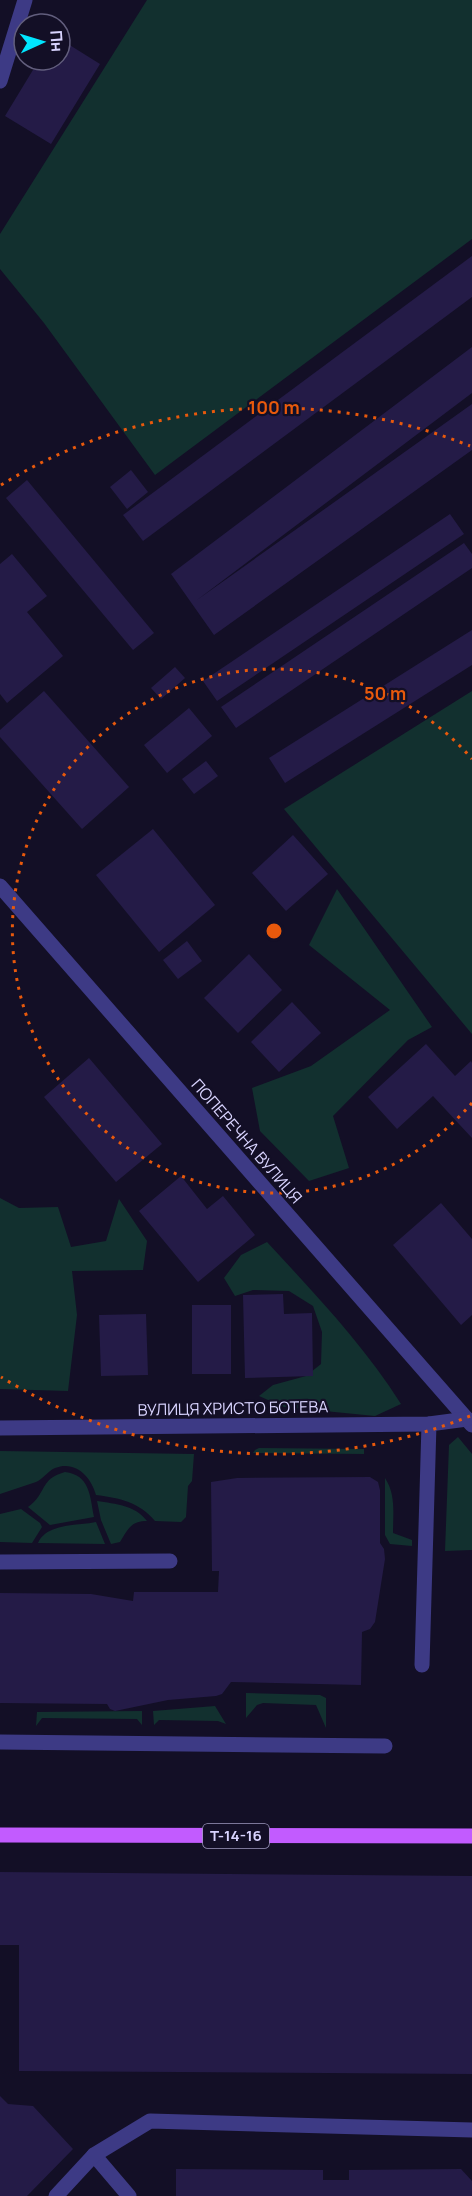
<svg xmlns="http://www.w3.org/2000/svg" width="472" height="2196" viewBox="0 0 472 2196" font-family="Manrope,sans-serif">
	<rect width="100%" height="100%" fill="#130f26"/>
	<g fill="#12302f">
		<path d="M147,0h325v239l-317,236 -111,-152 -44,-54v-35z"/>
		<path d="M472,691v343l-188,-225z"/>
		<path d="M337,889l95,138 -24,13 -75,76 16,52 -40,13 -49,-50 -8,-43 59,-22 79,-56 -81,-65z"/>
		<path d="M0,1198l19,10 39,-1 13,40 35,-6 13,-42 28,42 -4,29 -71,1 5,44 -9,76 -68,-2z"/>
		<path d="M267,1242c48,52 96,102 134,162l-26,12 -91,-9 -25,-11 14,-11 33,-9 15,-12 1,-32 -9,-26 -24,-15 -36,-1 -18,6 -11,-18 17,-23z"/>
		<path d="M458,1437l14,17v96l-27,1 4,-106z"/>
		<path d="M259,1448l105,1v5l-111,-1 2,-3z"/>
		<path d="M0,1451l194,3 -2,27 -4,5 -2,31 -5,5 -26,-1c-16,-19 -35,-23 -59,-26 -5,-18 -20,-35 -41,-27 -7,3 -12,11 -19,14 -12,4 -24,8 -36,12z"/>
		<path d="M65,1472c25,3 25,24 29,45l-44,8 -22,-18c19,-13 11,-28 37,-35z"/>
		<path d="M385,1478c11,17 8,35 8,55l19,7v6l-22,-2 -5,-9z"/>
		<path d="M97,1501c19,3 38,4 50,20 -16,0 -19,8 -27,21l-9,2 -10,-24z"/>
		<path d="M21,1509l19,14 2,4 -10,16 -32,-1v-28z"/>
		<path d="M96,1522l9,22 -67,-1c9,-20 39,-17 58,-21z"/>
		<path d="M246,1693l74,2 6,3v30l-10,-23 -53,-2 -6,2 -11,13z"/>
		<path d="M215,1706l11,18 -8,-3 -59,-1 -5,5 -1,-14z"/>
		<path d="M142,1711v14l-5,-6 -95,-1 -6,8 1,-14z"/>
	</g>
	<g fill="#241b47">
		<path d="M60,39l40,25 -49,80 -46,-28 34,-56h21z"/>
		<path d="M472,256v41l-329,244 -20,-26z"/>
		<path d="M472,347v46l-275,207 275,-196v46l-258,185 -43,-61z"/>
		<path d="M131,470l17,22 -21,17 -17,-22z"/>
		<path d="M27,480l127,153 -21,17 -127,-152z"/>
		<path d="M450,514l14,20 -247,167 -14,-20z"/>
		<path d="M464,543l8,11v14l-236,160 -15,-21z"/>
		<path d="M12,554l35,42 -20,16 36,44 -56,47 -7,-9v-130z"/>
		<path d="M472,630v35l-187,118 -16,-25z"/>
		<path d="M175,667l10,11 -24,21 -10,-11z"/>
		<path d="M44,691l85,96 -47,42 -82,-92v-7z"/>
		<path d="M189,708l23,28 -45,37 -23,-28z"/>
		<path d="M206,761l12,15 -24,18 -12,-15z"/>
		<path d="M153,829l62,76 -56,47 -63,-77z"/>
		<path d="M293,835l35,39 -42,37 -34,-38z"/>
		<path d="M187,941l15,20 -24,18 -15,-19z"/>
		<path d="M249,954l33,36 -44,43 -34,-35z"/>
		<path d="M292,1002l29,31 -42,39 -28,-30z"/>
		<path d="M426,1044l29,32 16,-15 1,2v75l-39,-42 -36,33 -29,-32z"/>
		<path d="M89,1058l73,86 -46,38 -72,-85z"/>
		<path d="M181,1176l26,33 16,-13 32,39 -57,47 -59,-71z"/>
		<path d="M441,1203l31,36v76l-11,10 -68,-80z"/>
		<path d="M283,1294l1,20 28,-1 1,63 -68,2 -2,-83z"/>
		<rect x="192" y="1305" width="39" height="69"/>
		<path d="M146,1314l2,61 -47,1 -2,-61z"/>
		<path d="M370,1477l8,5 2,8v53l4,6 1,10 -10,63 -5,7 -8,3 -1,53 -130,-3 -9,12 -6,2 -48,4 -53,11 -5,-2 -3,-5 -107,-1v-110l91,1 42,7 1,-9h84l1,-21h-7l-1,-89 26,-4z"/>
		<path d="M0,1872l472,4v198l-453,-3v-126h-19z"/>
		<path d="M0,2096l8,8 25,2 40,43 -46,47h-27z"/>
		<path d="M176,2169l147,1v10h26v-10l112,-1 11,12v15h-296z"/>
	</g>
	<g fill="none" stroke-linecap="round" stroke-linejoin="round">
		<g stroke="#3d3a85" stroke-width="15">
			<path d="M0,81l25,-81"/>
			<path d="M0,1562l170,-1"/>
			<path d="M422,1665l7,-241"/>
			<path d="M0,1742l385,4"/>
			<path d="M94,2155l35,41"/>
			<path d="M56,2196l38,-41 56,-34 322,9"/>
		</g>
		<g stroke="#3d3a85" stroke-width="15">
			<path d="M0,886l472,539"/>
			<path d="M0,1428l429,-4 38,-5"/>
		</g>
		<path stroke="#c25bff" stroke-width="15" d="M0,1835l472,1"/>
	</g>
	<g fill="none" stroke="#e8590c" stroke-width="3" stroke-dasharray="3 6">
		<path d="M472 1103A262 262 0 1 1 472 759"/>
		<path d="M470 1416A523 523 0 0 1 1 1377M1 485A523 523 0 0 1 470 446"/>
	</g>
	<g text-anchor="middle" stroke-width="4.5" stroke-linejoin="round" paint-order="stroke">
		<rect fill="#130f26" stroke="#9e99be" stroke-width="1.5" x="203" y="1824" width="66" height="24" rx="4.5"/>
		<g font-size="15" font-weight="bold" fill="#d9d4ff">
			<text x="236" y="1841">Т-14-16</text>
		</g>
		<g font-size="16" fill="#d9d4ff" stroke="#130f26">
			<text transform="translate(247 1141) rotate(49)" y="6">ПОПЕРЕЧНА ВУЛИЦЯ</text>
			<text transform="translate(233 1408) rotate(-1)" y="6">ВУЛИЦЯ ХРИСТО БОТЕВА</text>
		</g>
	</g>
	<circle cx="274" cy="931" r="9" fill="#e8590c" stroke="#130f26" stroke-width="3"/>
	<g font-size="18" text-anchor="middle" font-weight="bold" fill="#e8590c" stroke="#130f26" stroke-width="4.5" stroke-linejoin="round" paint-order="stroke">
		<text x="274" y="414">100 m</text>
		<text x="385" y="700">50 m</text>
	</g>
	<g transform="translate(42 42) rotate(86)"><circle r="28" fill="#130f26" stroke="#625e7d" stroke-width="1.5"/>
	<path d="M0-4.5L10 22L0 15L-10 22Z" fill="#00e5ff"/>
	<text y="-9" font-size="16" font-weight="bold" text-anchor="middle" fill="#d9d4ff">Пн</text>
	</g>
</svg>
